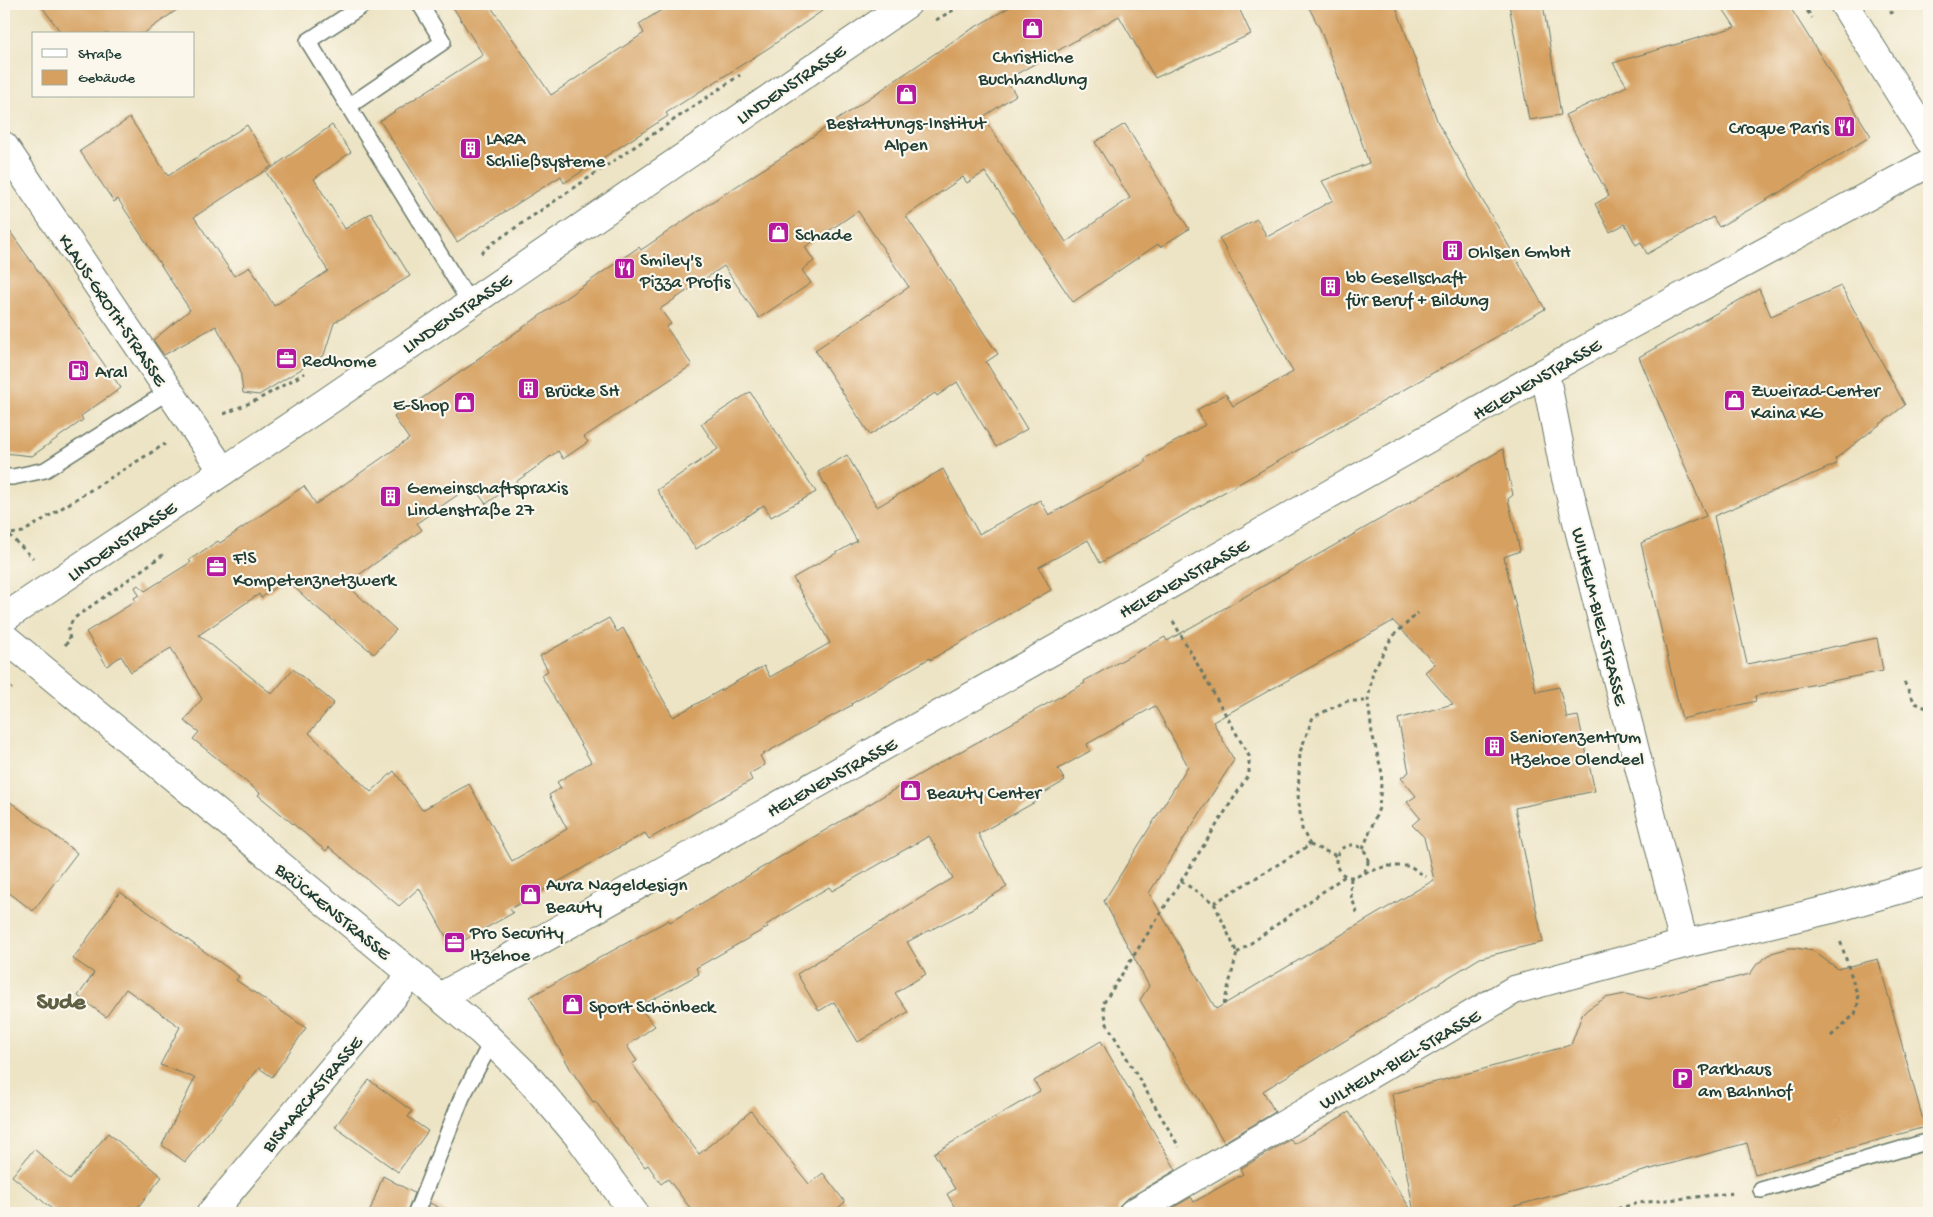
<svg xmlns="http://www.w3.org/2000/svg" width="1933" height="1217" viewBox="0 0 1933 1217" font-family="'Gochi Hand',sans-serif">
	<rect width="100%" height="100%" fill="#fbf7ec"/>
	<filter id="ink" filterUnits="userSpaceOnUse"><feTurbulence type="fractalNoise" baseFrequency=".02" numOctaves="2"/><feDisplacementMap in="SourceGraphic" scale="10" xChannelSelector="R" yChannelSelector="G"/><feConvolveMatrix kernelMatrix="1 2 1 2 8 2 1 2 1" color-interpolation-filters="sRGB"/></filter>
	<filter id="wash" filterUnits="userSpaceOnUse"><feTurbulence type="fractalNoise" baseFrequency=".0096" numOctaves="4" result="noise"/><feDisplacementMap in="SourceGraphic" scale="20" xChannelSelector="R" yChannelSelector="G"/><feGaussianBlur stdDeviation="1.12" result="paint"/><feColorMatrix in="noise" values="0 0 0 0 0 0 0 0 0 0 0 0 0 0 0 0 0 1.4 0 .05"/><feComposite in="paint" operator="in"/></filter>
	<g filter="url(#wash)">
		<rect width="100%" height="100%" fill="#ede4c5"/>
		<g id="blocks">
			<g fill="#d6a060" fill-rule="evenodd">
				<path d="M40,4h145l-42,30h-81z"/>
				<path d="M451,4h38l62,91 93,-62 -5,-9 32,-20h161l-62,43 -104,66 2,3 -104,67 -3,-7 -104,66 -77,-121 103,-66z"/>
				<path d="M1015,4h222l14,30 -96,44 -36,-62 -113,64 10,15 -33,22 83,125 64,-44 -35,-56 30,-18 64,105 -29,18 -2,-3 -85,58 -88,-130 -18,11 -4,-6 -57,39 92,138 -12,8 41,67 -31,18 -39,-65 -20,14 -2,-3 -65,42 -55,-85 94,-63 -51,-76 -53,36 9,14 -12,9 9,13 -52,35 -35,-52 -64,43 11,15 -5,3 26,38 -108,72 4,5 -25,17 -5,-8 -72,53 -14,-19 -55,38 5,7 -76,54 50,46 -22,24 -64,-52 -24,-23 -25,19 -2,-4 -60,41 73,59 21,-25 41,34 -25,30 62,59 23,-21 28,39 47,-26 43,77 55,-32 -18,-34 12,-7 -4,-6 34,-20 -50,-87 7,-4 -8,-15 69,-38 8,14 6,-4 50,89 91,-51 6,11 60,-34 -37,-65 64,-37 -39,-69 29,-17 30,52 66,-38 36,65 61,-34 9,15 97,-53 -2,-3 61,-34 -8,-15 29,-16 7,12 60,-34 -74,-134 38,-19 10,18 66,-37 -11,-19 47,-18 -29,-82 -20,-52 -13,-25h88l43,119 107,186 -445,254 -12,-23 -49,27 12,23 -121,70v-2l-79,46 1,1 -92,51 5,9 -16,9 3,6 -103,59 -4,-6 -135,76 3,4 -61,34 -33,-59 -20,18 -70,-59 -3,4 -68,-56 2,-2 -67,-54 6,-7 -15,-11 18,-22 -31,-51 -40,24 -10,-16 -14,10 -21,-34 50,-31 -2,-3 5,-3 -4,-8 3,-2 7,6 46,-29 -2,-2 29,-19 2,2 84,-57 12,18 93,-65 -15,-22 83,-56 -1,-1 163,-113 2,3 66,-45 80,-51 178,-121z"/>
				<path d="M1509,4h34l18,111 -32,5z"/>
				<path d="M1720,4h68l83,132 -91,56 -61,35 -6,-10 -66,37 -6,-12 -5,3 -11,-21 -15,8 -15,-28 14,-8 -44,-81 62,-29 -14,-23 122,-36z"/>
				<path d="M130,118l38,58 79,-51 25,41 -78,51 40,59 16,-9 24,39 54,-35 -62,-99 66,-47 19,27 -37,27 31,50 26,-16 39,63 -76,47 -10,32 -65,40 -16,-2 -3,-24 -24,-43 -52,29 -11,-15 37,-30 -72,-111 -4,3 -34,-51z"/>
				<path d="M4,223l117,165 -40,28 2,4 -51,36 -28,-3z"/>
				<path d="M1841,286l64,119 -70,54 2,5 -123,52 33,148 130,-26 6,33 -128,25 1,5 -74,18 -41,-176 65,-27 -67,-159 120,-68 12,27z"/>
				<path d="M750,392l66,100 -45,25 -7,-12 -68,44 -39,-59 61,-41 -17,-25z"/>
				<path d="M1503,449l10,46 -5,4 12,52 -16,6 32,135 23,-5 8,31 11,-2 17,75 -80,17 28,134 -63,16 -217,133 12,21 -51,30 -84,-142 9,-14 -45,-85 84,-135 -33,-60 -68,38 3,7 -32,18 7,12 -30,17 2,3 -59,33 29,53 -31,18 1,1 -70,36 19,32 -31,19 13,19 -50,30 -24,-40 -15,9 -22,-37 156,-96 -24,-42 -97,55 -3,-4 -63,38 2,2 -72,41 3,6 -60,33 16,19 -28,20 10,15 -5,3 67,90 52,-43 58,73 14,-11 22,29 -13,11h-138l-26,-34 -7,5 -13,-19 -3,2 -50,-66 -2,1 -22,-32 -41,-73 58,-33 81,-44 1,2 264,-156 151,-83 -1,-2 81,-44 2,4zM1393,621l42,43 -10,8 28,32 -55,15 11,53 -8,6 15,18 -9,6 13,16 -8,7 12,12 10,43 -218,129 -67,-116 85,-133 -21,-38z"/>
				<path d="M4,797l73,56 -44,58 -29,-22z"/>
				<path d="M120,892l119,84 -3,4 70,48 -34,49 -13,-9 -74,94 -23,-17 33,-67 -35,-13 20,-38 -54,-38 -20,28 -28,-21 16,-23 -21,-14z"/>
				<path d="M1789,948h7l17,3 25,18 40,-10 47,168 -170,48 -8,-32 -258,70h-75l-22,-119 179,-49 11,-30 6,-6 17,-11 20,-4 24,5 101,-25 7,-10 8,-6 7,-5z"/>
				<path d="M1101,1041l75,129 -51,30 -6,6 -2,7h-159l-11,-19 8,-5 -21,-36 106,-62 -6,-10z"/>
				<path d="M369,1080l43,31 -4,6 20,14 -30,41 -63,-45z"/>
				<path d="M1349,1112l64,101h-249l27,-16 3,5 49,-28 -3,-5 51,-30 3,5z"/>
				<path d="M108,1133l54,44 -29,36h-76l-45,-37 22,-27 36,31z"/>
				<path d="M383,1176l31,17 -7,20h-38z"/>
				<path d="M430,1203l19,10h-23z"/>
			</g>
		</g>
	</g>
	<g filter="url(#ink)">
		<use href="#blocks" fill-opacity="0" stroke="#677767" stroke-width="1"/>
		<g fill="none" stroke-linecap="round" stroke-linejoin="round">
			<defs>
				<g id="lane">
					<path d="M365,4l-57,37 162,262"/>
					<path d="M349,106l94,-64 -23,-38"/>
					<path d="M4,477h9l32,-7 124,-79"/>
					<path d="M1761,1190l168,-49"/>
					<path d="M416,1213l46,-116 30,-56"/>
				</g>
				<g id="street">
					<path d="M4,146l219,325"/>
					<path d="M1545,373l20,101 119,470 148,-35 97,-28"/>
					<path d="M440,997l1162,-657 327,-177"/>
					<path d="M211,1213l201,-239"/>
					<path d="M1133,1213l381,-223 170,-46"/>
				</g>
				<g id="secondary">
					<path d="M1844,4l85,136"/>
					<path d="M4,618l321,-215 582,-399"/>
					<path d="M4,637l478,395 44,43 53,62 55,76"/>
				</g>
			</defs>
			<use href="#lane" stroke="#677767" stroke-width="18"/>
			<use href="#street" stroke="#677767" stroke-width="30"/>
			<use href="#secondary" stroke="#677767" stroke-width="30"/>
			<g stroke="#677767" stroke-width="3" stroke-dasharray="4 4" stroke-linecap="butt">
				<path d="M1803,4l9,14"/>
				<path d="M1887,4l5,10"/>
				<path d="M936,20l28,-16"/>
				<path d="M481,253l12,-10 247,-168"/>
				<path d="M224,414l35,-15 46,-26"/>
				<path d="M4,535l19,-3 142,-88"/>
				<path d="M9,535l24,23"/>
				<path d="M1173,621l76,135v18l-146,230 4,20 72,123"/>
				<path d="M65,645l5,-5 -2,-10 5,-11 91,-65"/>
				<path d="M1904,682l11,21 14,6"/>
				<path d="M4,690l4,1 4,-3"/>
				<path d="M1310,845l-8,-16 -4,-34 2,-43 13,-35 34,-16h21"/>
				<circle cx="1352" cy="861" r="16"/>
				<path d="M1363,849l16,-41 3,-35 -10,-40 -4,-32 5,-30 19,-34 26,-24"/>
				<path d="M1365,873l22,-7h23l16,11"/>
				<path d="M1351,878l-1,15 8,22"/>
				<path d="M1181,881l33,22 23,50 -14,55"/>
				<path d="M1214,903l96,-58 27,11"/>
				<path d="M1237,953l108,-77"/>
				<path d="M1831,1036l24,-22 4,-14 -19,-60"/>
				<path d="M1602,1213l36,-10 97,-10"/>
			</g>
			<use href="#lane" stroke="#fff" stroke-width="15"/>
			<use href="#street" stroke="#fff" stroke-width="28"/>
			<use href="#secondary" stroke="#fff" stroke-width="28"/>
		</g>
	</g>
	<defs>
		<symbol id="shop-square" viewBox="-11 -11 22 22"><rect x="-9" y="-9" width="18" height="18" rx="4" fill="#b5179e" stroke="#fbf7ec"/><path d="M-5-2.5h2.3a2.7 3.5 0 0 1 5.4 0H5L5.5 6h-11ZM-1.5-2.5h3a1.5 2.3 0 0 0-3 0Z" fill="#fff"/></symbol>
		<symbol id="restaurant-square" viewBox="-11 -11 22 22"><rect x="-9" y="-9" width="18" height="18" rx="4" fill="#b5179e" stroke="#fbf7ec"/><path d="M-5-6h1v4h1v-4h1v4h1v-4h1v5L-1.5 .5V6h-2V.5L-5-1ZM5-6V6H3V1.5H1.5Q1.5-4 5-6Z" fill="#fff"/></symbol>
		<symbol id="building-square" viewBox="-11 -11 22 22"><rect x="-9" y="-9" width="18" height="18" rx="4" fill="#b5179e" stroke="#fbf7ec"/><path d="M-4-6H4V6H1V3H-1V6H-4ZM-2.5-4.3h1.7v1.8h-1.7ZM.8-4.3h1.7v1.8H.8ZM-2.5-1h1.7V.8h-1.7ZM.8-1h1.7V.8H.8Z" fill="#fff"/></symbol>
		<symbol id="office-square" viewBox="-11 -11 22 22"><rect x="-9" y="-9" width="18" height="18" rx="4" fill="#b5179e" stroke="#fbf7ec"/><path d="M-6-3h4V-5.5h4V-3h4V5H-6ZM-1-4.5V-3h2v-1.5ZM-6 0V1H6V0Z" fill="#fff"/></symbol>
		<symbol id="fuel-square" viewBox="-11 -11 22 22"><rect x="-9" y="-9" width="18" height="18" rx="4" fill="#b5179e" stroke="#fbf7ec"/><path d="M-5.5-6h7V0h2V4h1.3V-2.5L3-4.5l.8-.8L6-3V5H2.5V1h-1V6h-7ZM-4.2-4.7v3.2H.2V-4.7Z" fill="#fff"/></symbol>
		<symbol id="parking-square" viewBox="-11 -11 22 22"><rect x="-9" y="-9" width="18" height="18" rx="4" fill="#b5179e" stroke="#fbf7ec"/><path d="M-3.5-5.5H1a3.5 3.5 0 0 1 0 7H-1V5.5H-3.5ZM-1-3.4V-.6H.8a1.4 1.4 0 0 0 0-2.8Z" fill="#fff"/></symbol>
	</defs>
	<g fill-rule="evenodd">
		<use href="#shop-square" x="1020" y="16" width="25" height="25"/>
		<use href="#shop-square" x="894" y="82" width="25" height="25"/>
		<use href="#restaurant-square" x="1832" y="114" width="25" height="25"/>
		<use href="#building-square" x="458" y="136" width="25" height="25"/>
		<use href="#shop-square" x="766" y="220" width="25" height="25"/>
		<use href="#building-square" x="1440" y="238" width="25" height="25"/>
		<use href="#restaurant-square" x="612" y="256" width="25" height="25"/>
		<use href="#building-square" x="1318" y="274" width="25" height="25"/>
		<use href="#office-square" x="274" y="346" width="25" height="25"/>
		<use href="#fuel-square" x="66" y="358" width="25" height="25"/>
		<use href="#building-square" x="516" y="376" width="25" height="25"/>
		<use href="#shop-square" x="1722" y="388" width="25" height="25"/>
		<use href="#shop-square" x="452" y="390" width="25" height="25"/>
		<use href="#building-square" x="378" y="484" width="25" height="25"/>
		<use href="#office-square" x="204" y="554" width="25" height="25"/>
		<use href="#building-square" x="1482" y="734" width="25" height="25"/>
		<use href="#shop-square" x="898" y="778" width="25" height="25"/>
		<use href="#shop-square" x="518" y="882" width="25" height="25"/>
		<use href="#office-square" x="442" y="930" width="25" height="25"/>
		<use href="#shop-square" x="560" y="992" width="25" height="25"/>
		<use href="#parking-square" x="1670" y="1066" width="25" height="25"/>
	</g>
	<g text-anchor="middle" stroke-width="4.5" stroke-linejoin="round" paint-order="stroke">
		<g font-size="19" fill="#1f3d34" stroke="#fbf7ec" text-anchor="start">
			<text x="1033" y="62" text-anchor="middle">Christliche<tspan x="1033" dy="22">Buchhandlung</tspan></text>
			<text x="906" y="128" text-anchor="middle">Bestattungs-Institut<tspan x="906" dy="22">Alpen</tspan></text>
			<text x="1829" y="133" text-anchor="end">Croque Paris</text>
			<text x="486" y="144">LARA<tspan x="486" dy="22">Schließsysteme</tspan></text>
			<text x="795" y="240">Schade</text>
			<text x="1468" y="257">Ohlsen GmbH</text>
			<text x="640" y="265">Smiley's<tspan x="640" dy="22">Pizza Profis</tspan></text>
			<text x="1346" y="283">bb Gesellschaft<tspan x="1346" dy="22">für Beruf + Bildung</tspan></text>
			<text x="302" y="366">Redhome</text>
			<text x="95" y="377">Aral</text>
			<text x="545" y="396">Brücke SH</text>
			<text x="1751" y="396">Zweirad-Center<tspan x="1751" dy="22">Kaina KG</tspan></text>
			<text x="449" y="410" text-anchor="end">E-Shop</text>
			<text x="407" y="493">Gemeinschaftspraxis<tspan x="407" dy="22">Lindenstraße 27</tspan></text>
			<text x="233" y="563">F!S<tspan x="233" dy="22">Kompetenznetzwerk</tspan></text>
			<text x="1510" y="742">Seniorenzentrum<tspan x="1510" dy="22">Itzehoe Olendeel</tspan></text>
			<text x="927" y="798">Beauty Center</text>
			<text x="546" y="890">Aura Nageldesign<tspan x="546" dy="22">Beauty</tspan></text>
			<text x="470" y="938">Pro Security<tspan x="470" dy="22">Itzehoe</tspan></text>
			<text x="589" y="1012">Sport Schönbeck</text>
			<text x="1698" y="1074">Parkhaus<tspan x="1698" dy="22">am Bahnhof</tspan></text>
		</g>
		<g font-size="19" fill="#1f3d34" stroke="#fbf7ec">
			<text transform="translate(790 83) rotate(-34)" y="7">LINDENSTRASSE</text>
			<text transform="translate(114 309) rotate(56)" y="7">KLAUS-GROTH-STRASSE</text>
			<text transform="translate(456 312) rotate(-34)" y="7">LINDENSTRASSE</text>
			<text transform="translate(1536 378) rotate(-30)" y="7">HELENENSTRASSE</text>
			<text transform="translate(121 540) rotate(-34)" y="7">LINDENSTRASSE</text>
			<text transform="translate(1183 577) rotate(-29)" y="7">HELENENSTRASSE</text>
			<text transform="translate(1601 616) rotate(76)" y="7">WILHELM-BIEL-STRASSE</text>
			<text transform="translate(831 776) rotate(-29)" y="7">HELENENSTRASSE</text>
			<text transform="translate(334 910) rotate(39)" y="7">BRÜCKENSTRASSE</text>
			<text transform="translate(1399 1058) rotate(-30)" y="7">WILHELM-BIEL-STRASSE</text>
			<text transform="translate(311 1093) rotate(-50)" y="7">BISMARCKSTRASSE</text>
		</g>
		<g font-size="24" font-weight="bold" fill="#5f6043" stroke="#fbf7ec">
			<text x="61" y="1008">Sude</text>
		</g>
	</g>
	<rect width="1933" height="1217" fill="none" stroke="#fbf7ec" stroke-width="20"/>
	<rect x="32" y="32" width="162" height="65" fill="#fbf7ec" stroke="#a3ada2"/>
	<rect x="42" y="49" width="25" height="8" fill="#ffffff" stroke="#a3ada2"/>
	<text x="78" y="58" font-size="15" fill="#1f3d34">Straße</text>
	<rect x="42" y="70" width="25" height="15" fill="#d6a060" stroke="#a3ada2"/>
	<text x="78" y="82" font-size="15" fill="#1f3d34">Gebäude</text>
</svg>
